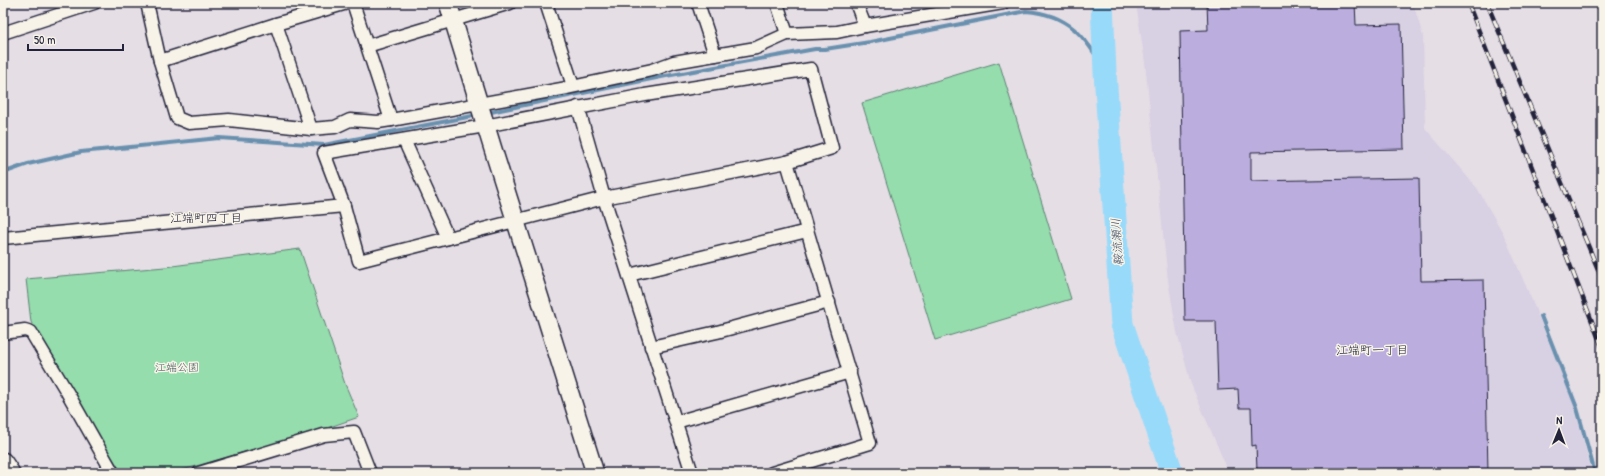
<svg xmlns="http://www.w3.org/2000/svg" width="1605" height="476" viewBox="0 0 1605 476" font-family="'Patrick Hand','Klee One',sans-serif">
	<rect width="100%" height="100%" fill="#e5dee5"/>
	<filter id="ink" filterUnits="userSpaceOnUse"><feTurbulence type="fractalNoise" baseFrequency=".025" numOctaves="2"/><feDisplacementMap in="SourceGraphic" scale="8" xChannelSelector="R" yChannelSelector="G"/><feConvolveMatrix kernelMatrix="1 2 1 2 8 2 1 2 1" color-interpolation-filters="sRGB"/></filter>
	<g filter="url(#ink)">
		<path fill="#d8d0e3" d="M1136,3h277l10,33 2,92 52,60 26,45 25,58 44,108 20,74h-363l-38,-89 -14,-52 -9,-52 -23,-218z"/>
		<g fill="#95ddac" stroke="#5c8074">
			<path d="M999,62l72,237 -136,41 -73,-237z"/>
			<path d="M300,249l45,135 14,33 -38,13 -149,43h-50l-39,-61 -52,-90 -5,-43 139,-12z"/>
		</g>
		<g fill="none" stroke-linecap="round" stroke-linejoin="round">
			<g stroke="#6990ae" stroke-width="4">
				<path d="M486,113l180,-37 149,-27h10l45,-7 156,-31c42,3 61,26 79,61"/>
				<path d="M3,173l25,-9 53,-12 138,-14 105,7 154,-30"/>
				<path d="M1541,316l36,92 18,65"/>
			</g>
			<path stroke="#98dafa" stroke-width="23" d="M1102,3l3,69 17,252 50,149"/>
		</g>
		<path fill="#bbaede" stroke="#22223b" d="M1207,3h148l1,22 45,-1 3,125 -153,3v29l168,-3 2,103 63,-1 4,193h-218v-3h-13l-1,-25 -4,1 -1,-38h-12l-1,-19 -20,1 -2,-69h-31l-5,-290 28,-1z"/>
		<g fill="none" stroke-linecap="round" stroke-linejoin="round">
			<defs>
				<g id="street">
					<path d="M147,3l13,58 17,57 12,5 40,-3 82,9 24,-2 15,-7 28,2 13,-2 176,-32 85,-18 22,-8 82,-14 31,-14 50,-2 28,-6 138,-23"/>
					<path d="M353,3l38,117"/>
					<path d="M546,3l27,83"/>
					<path d="M698,3l17,52"/>
					<path d="M777,3l10,31"/>
					<path d="M856,3l9,23"/>
					<path d="M276,24l35,105"/>
					<path d="M3,33l91,-30"/>
					<path d="M367,46l143,-43"/>
					<path d="M160,61l116,-37 71,-21"/>
					<path d="M811,69l21,79 -45,14 -183,36 -245,63 -15,-55 -20,-53 161,-27 160,-31z"/>
					<path d="M578,107l26,91 88,275"/>
					<path d="M404,140l44,98"/>
					<path d="M3,238c114,-11 227,-21 341,-32"/>
					<path d="M629,275l178,-44"/>
					<path d="M3,333l22,-3 6,2 36,60 46,81"/>
					<path d="M651,347l66,-15 112,-30"/>
					<path d="M676,422l174,-50"/>
					<path d="M199,473l125,-38 30,-3 16,41"/>
					<path d="M772,473l98,-30 -83,-281"/>
				</g>
				<g id="secondary">
					<path d="M448,3c48,157 97,314 147,470"/>
					<path d="M3,461l8,12"/>
				</g>
			</defs>
			<use href="#street" stroke="#22223b" stroke-width="15"/>
			<use href="#secondary" stroke="#22223b" stroke-width="20"/>
			<use href="#street" stroke="#f7f3e8" stroke-width="12"/>
			<use href="#secondary" stroke="#f7f3e8" stroke-width="17"/>
			<defs>
				<g id="rail">
					<path d="M1468,3l134,344"/>
					<path d="M1487,3l115,276"/>
				</g>
			</defs>
			<use href="#rail" stroke="#22223b" stroke-width="4.5"/>
			<use href="#rail" stroke="#f7f3e8" stroke-width="3" stroke-dasharray="9" stroke-linecap="butt"/>
		</g>
	</g>
	<g text-anchor="middle" stroke-width="3" stroke-linejoin="round" paint-order="stroke">
		<g font-size="11" fill="#445a5d" stroke="#f7f3e8">
			<text x="177" y="371">江端公園</text>
		</g>
		<g font-size="12" fill="#22223b" stroke="#f7f3e8">
			<text x="206" y="222">江端町四丁目</text>
			<text x="1372" y="354">江端町一丁目</text>
		</g>
		<g font-size="12" font-style="italic" fill="#40506b" stroke="#f7f3e8">
			<text transform="translate(1117 242) rotate(-94)" y="4">鞍流瀬川</text>
		</g>
	</g>
	<rect width="1605" height="476" fill="none" stroke="#f7f3e8" stroke-width="16"/>
	<rect x="8" y="8" width="1589" height="460" fill="none" stroke="#22223b" stroke-width="1.5" filter="url(#ink)"/>
	<g transform="translate(1559 430) rotate(1)" stroke="#f7f3e8" stroke-width="3" paint-order="stroke">
	<path d="M0-3L7 15L0 10L-7 15Z" fill="#22223b"/>
	<text y="-6" font-size="11" font-weight="bold" text-anchor="middle" fill="#22223b">N</text>
	</g>
	<path d="M28 44v6h95v-6" fill="none" stroke="#22223b" stroke-width="2"/>
	<text x="34" y="44" font-size="12" fill="#22223b" stroke="#f7f3e8" stroke-width="3" paint-order="stroke">50 m</text>
</svg>
